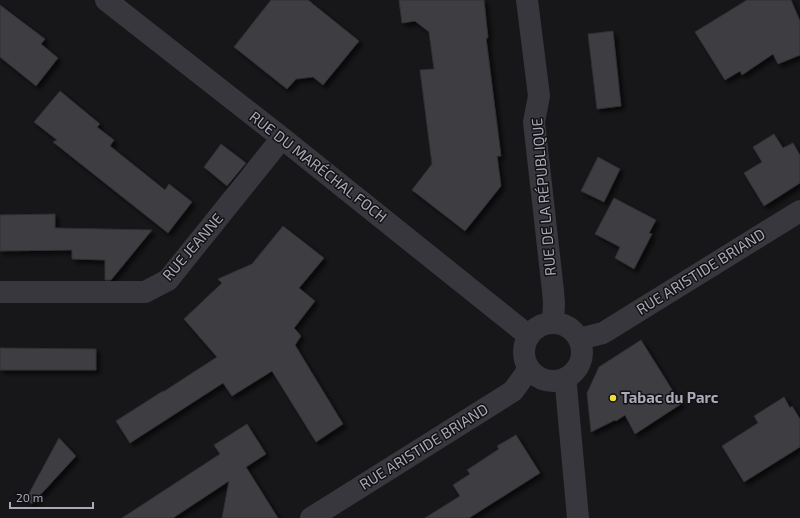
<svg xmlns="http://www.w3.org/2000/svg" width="800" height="518" viewBox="0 0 800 518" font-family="'Exo 2',sans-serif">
	<defs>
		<filter id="shadow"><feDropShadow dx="3.5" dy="3.5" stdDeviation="2" flood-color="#0009"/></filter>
	</defs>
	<rect width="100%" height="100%" fill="#171618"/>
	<g fill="#3e3d42" stroke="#313034" filter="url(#shadow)">
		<path d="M271,0h37l51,41 -36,44 -10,-8 -17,2 -9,10 -53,-42z"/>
		<path d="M399,0h85l4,38h-2l15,118h-4l4,30 -36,45 -53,-41 20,-26 -12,-94 14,-1 -5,-37 -14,-11 -13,2z"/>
		<path d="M747,0h44l9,21v34l-22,9 -5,-10 -31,21 -2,-4 -15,9 -30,-48z"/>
		<path d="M0,5l45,34 -4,5 17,14 -22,28 -36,-29z"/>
		<path d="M613,31l8,75 -24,3 -9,-75z"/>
		<path d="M60,91l40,33 -3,3 17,13 -4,6 55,44 4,-6 23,18 -24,31 -115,-91 4,-2 -23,-18z"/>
		<path d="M774,134l9,14 10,-5 7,12v28l-36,23 -20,-33 18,-11 -9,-15z"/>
		<path d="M221,144l25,19 -19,23 -23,-19z"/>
		<path d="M598,157l22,12 -16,33 -23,-11z"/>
		<path d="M614,198l42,22 -7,13 3,1 -18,35 -19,-11 5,-11 -25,-13z"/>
		<path d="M55,214v14l97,2 -41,50h-6v-20l-33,-1v-9l-72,1v-36z"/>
		<path d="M283,226l41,32 -25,30 16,13 -21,27 7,8 -6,9 48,79 -27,18 -44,-71 -40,25 -9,-13 -93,60 -14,-22 47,-30v1l54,-35 -33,-38 38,-36 -4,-4 34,-15z"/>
		<path d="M641,340l40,64 -46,30 -10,-19 -9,6 -1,-1 -24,12 -4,-39 12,-26z"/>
		<path d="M0,348l96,1v21h-96z"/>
		<path d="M784,397l6,11 2,-2 8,13v28l-56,35 -22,-36 36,-23 -4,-7z"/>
		<path d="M247,424l19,30 -20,13 32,51h-56l7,-37 -56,37h-51l98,-64 -6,-9z"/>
		<path d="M516,435l24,38 -71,45h-44l35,-22 -7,-11 17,-11 -3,-4 32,-21 -2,-3z"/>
		<path d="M59,438l17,18 -44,48 -6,-5z"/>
	</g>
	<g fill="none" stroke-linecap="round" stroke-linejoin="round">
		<g stroke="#38373d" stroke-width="22">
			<path d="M106,0l176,138 247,198"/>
			<path d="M527,0l12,96 -5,26 19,169 1,13 -1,19"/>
			<path d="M0,292h145l23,-12 114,-142"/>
			<circle cx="553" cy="352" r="29"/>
			<path d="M579,339l24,-6 197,-122"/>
			<path d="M564,379l2,7 12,132"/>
			<path d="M311,518l202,-127 16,-22"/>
		</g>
	</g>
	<circle fill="#ecde3b" stroke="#121113" stroke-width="1.5" cx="613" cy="398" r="4"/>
	<g text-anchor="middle" stroke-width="3" stroke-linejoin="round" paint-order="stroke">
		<g font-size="15" fill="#a9a9b8" stroke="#121113">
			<text transform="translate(318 167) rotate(38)" y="5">RUE DU MARÉCHAL FOCH</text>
			<text transform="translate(544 197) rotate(-95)" y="5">RUE DE LA RÉPUBLIQUE</text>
			<text transform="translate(193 247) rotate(-49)" y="5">RUE JEANNE</text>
			<text transform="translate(701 272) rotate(-32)" y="5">RUE ARISTIDE BRIAND</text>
			<text transform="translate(424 447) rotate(-32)" y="5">RUE ARISTIDE BRIAND</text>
		</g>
		<g font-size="15" font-weight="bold" fill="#a9a9b8" stroke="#121113" text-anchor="start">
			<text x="621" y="403">Tabac du Parc</text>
		</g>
	</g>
	<path d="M10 502v6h83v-6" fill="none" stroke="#a9a9b8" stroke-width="2"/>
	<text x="16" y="502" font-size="12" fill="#a9a9b8" stroke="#121113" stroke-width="3" paint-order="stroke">20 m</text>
</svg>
